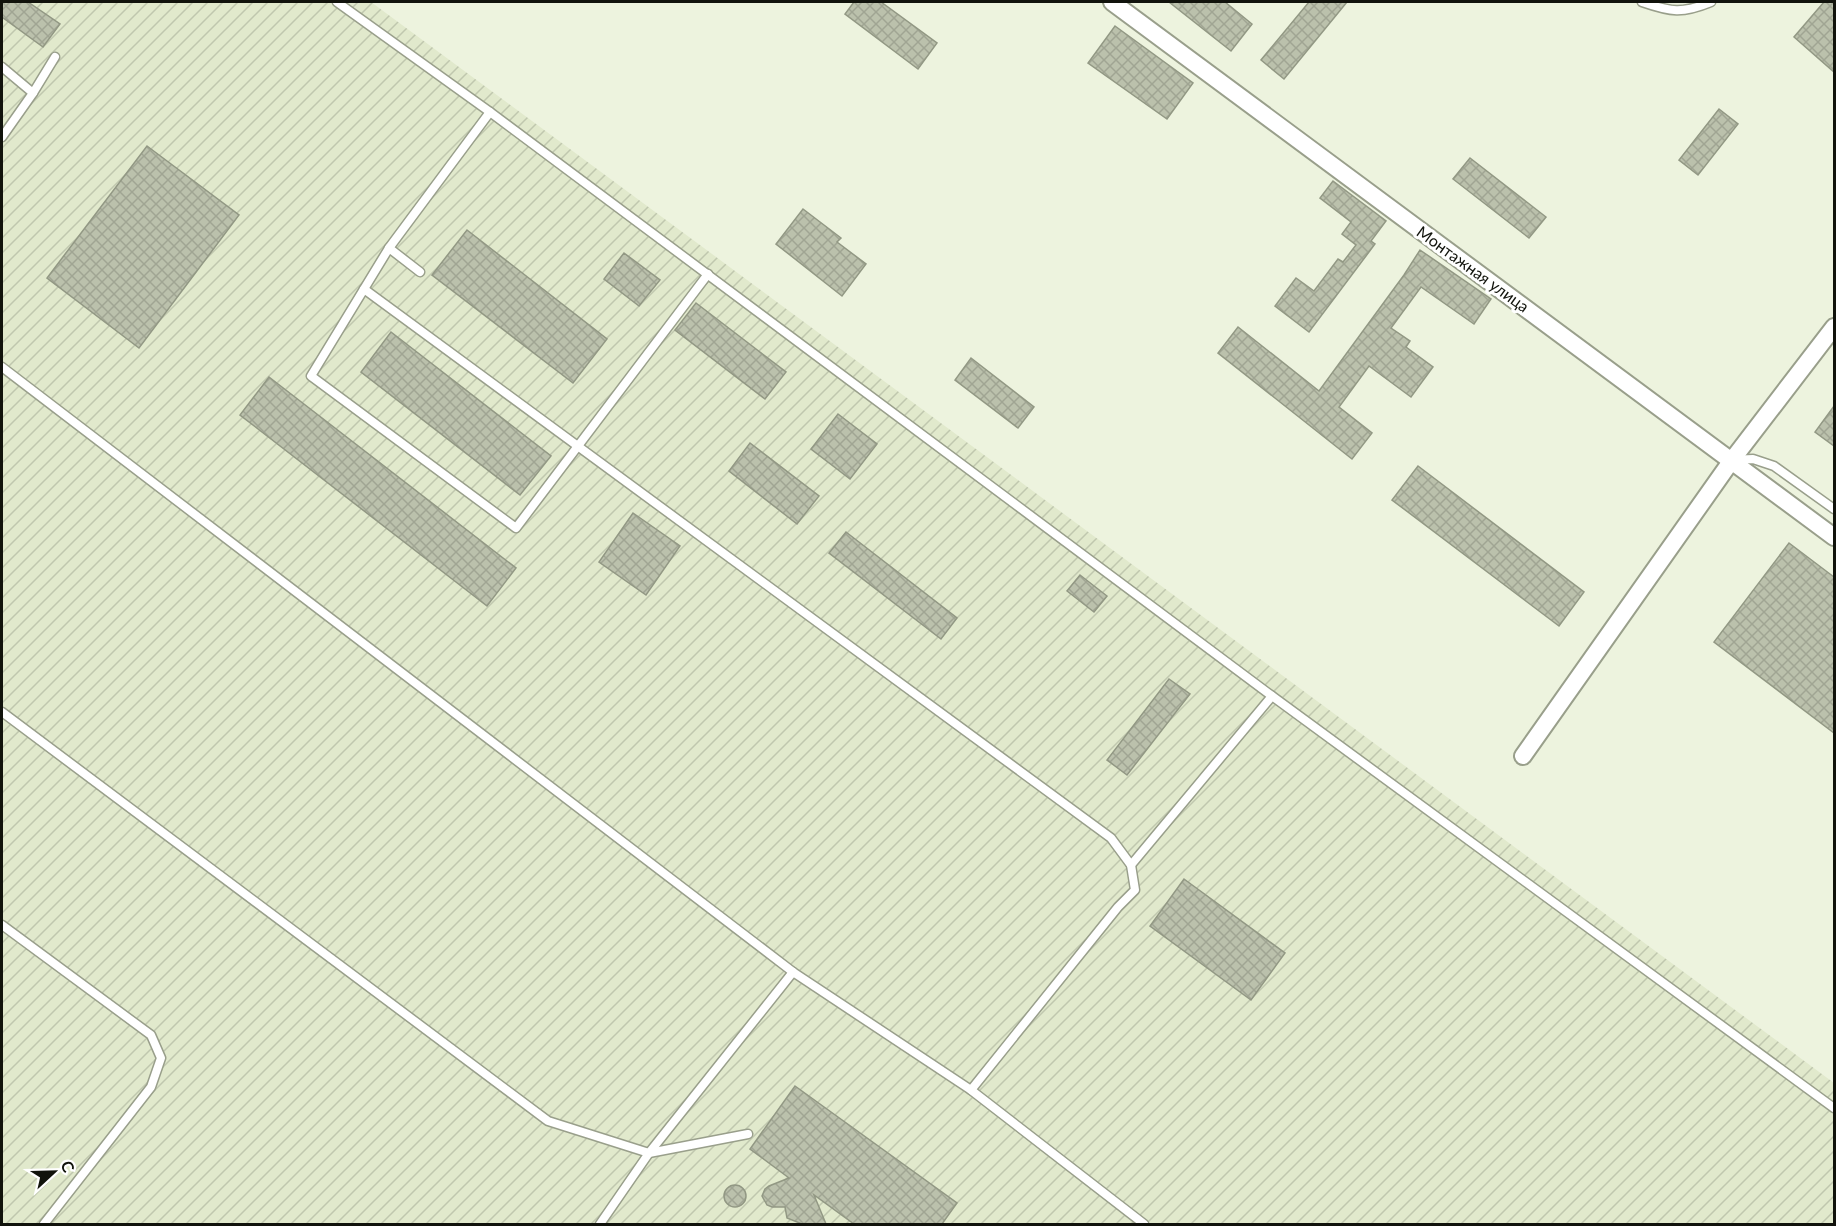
<svg xmlns="http://www.w3.org/2000/svg" width="1836" height="1226" viewBox="0 0 1836 1226" font-family="Lato,sans-serif">
	<defs>
		<pattern id="industrial-furrows" width="10" height="10" patternUnits="userSpaceOnUse" patternTransform="scale(1.5)"><rect width="10" height="10" fill="#e1e9cc"/><path d="M-1 1l2-2M0 10L10 0M9 11l2-2" fill="none" stroke="#c0c7ae"/></pattern>
		<pattern id="building-cross-hatch" width="8" height="8" patternUnits="userSpaceOnUse" patternTransform="scale(1.5)"><rect width="8" height="8" fill="#bbc1ac"/><path d="M0 0l8 8M0 8l8-8" fill="none" stroke="#a0a593"/></pattern>
	</defs>
	<rect width="100%" height="100%" fill="#edf3de"/>
	<path fill="url(#industrial-furrows)" d="M2,2h369l1463,1081v141h-1832z"/>
	<g fill="url(#building-cross-hatch)" stroke="#929884" stroke-width="1.5">
		<path d="M2,2h26l32,22 -17,23 -41,-30z"/>
		<path d="M854,2h27l56,41 -19,26 -73,-55z"/>
		<path d="M1169,2h56l27,22 -21,27z"/>
		<path d="M1309,2h38l-63,77 -23,-19z"/>
		<path d="M1824,2h10v70l-40,-35z"/>
		<path d="M1115,26l78,57 -26,36 -79,-56z"/>
		<path d="M1719,109l19,15 -40,51 -19,-15z"/>
		<path d="M147,146l92,69 -100,133 -92,-70z"/>
		<path d="M1470,158l76,59 -17,21 -76,-59z"/>
		<path d="M1333,181l53,40 -15,20 4,3 -66,88 -34,-26 21,-28 18,13 24,-32 5,3 13,-17 -14,-11 9,-12 -31,-24z"/>
		<path d="M803,209l38,29 -4,4 29,22 -24,32 -66,-52z"/>
		<path d="M467,230l140,109 -34,44 -141,-108z"/>
		<path d="M1420,250l71,49 -17,25 -53,-37 -30,41 19,13 -4,6 27,20 -22,30 -42,-31 -30,41 33,26 -20,26 -134,-106 20,-26 81,64 85,-116z"/>
		<path d="M624,253l36,27 -21,26 -35,-27z"/>
		<path d="M696,303l90,69 -21,27 -90,-69z"/>
		<path d="M391,332l160,124 -31,39 -159,-123z"/>
		<path d="M971,358l63,49 -16,21 -63,-48z"/>
		<path d="M269,377l247,191 -29,38 -247,-191z"/>
		<path d="M1834,406v40l-19,-14z"/>
		<path d="M838,414l39,30 -27,35 -39,-30z"/>
		<path d="M750,443l69,53 -22,28 -68,-53z"/>
		<path d="M1418,466l166,126 -25,34 -167,-126z"/>
		<path d="M633,513l47,33 -34,49 -47,-33z"/>
		<path d="M846,532l111,86 -16,21 -112,-86z"/>
		<path d="M1789,543l45,34v156l-120,-91z"/>
		<path d="M1080,575l27,21 -13,16 -27,-21z"/>
		<path d="M1169,679l21,15 -63,81 -20,-15z"/>
		<path d="M1184,879l101,74 -34,47 -101,-74z"/>
		<path d="M795,1086l162,117 -15,21h-88l-40,-29 12,29h-24l-15,-6 -2,-11h-13l-5,-2 -5,-9 3,-7 4,-3 20,-8 -39,-29z"/>
		<circle cx="735" cy="1196" r="11"/>
	</g>
	<g fill="none" stroke-linecap="round" stroke-linejoin="round">
		<defs>
			<g id="lane">
				<path d="M337,2l153,110 782,584 562,412"/>
				<path d="M1642,2c29,10 40,12 69,0"/>
				<path d="M2,67l31,26 -31,44"/>
				<path d="M33,93l22,-36"/>
				<path d="M389,248l-78,128 205,152 192,-254"/>
				<path d="M420,272l-31,-24 101,-136"/>
				<path d="M364,289l747,549 20,27 4,25 -17,17 -147,183"/>
				<path d="M2,367l791,605 178,118 173,134"/>
				<path d="M1732,460l21,-1 21,7 60,43"/>
				<path d="M2,712l546,409 101,32 99,-19"/>
				<path d="M1131,865l141,-169"/>
				<path d="M2,925l149,110 10,23 -10,29 -107,137"/>
				<path d="M600,1224l49,-71 144,-181"/>
			</g>
			<g id="street">
				<path d="M1112,2l722,535"/>
				<path d="M1523,756l209,-296 102,-133"/>
			</g>
		</defs>
		<use href="#lane" stroke="#999f8b" stroke-width="11"/>
		<use href="#street" stroke="#999f8b" stroke-width="20"/>
		<use href="#lane" stroke="#fff" stroke-width="8"/>
		<use href="#street" stroke="#fff" stroke-width="16"/>
	</g>
	<g text-anchor="middle" stroke-width="6" stroke-linejoin="round" paint-order="stroke">
		<g font-size="16" fill="#11130c" stroke="#fff">
			<text transform="translate(1473 269) rotate(36)" y="6">Монтажная улица</text>
		</g>
	</g>
	<rect width="1836" height="1226" fill="none" stroke="#11130c" stroke-width="6"/>
	<g transform="translate(54 1172) rotate(68)" stroke="#ffffff" stroke-width="4.5" paint-order="stroke">
	<path d="M0-4.5L10 22L0 15L-10 22Z" fill="#11130c"/>
	<text y="-9" font-size="16" font-weight="bold" text-anchor="middle" fill="#11130c">С</text>
	</g>
</svg>
